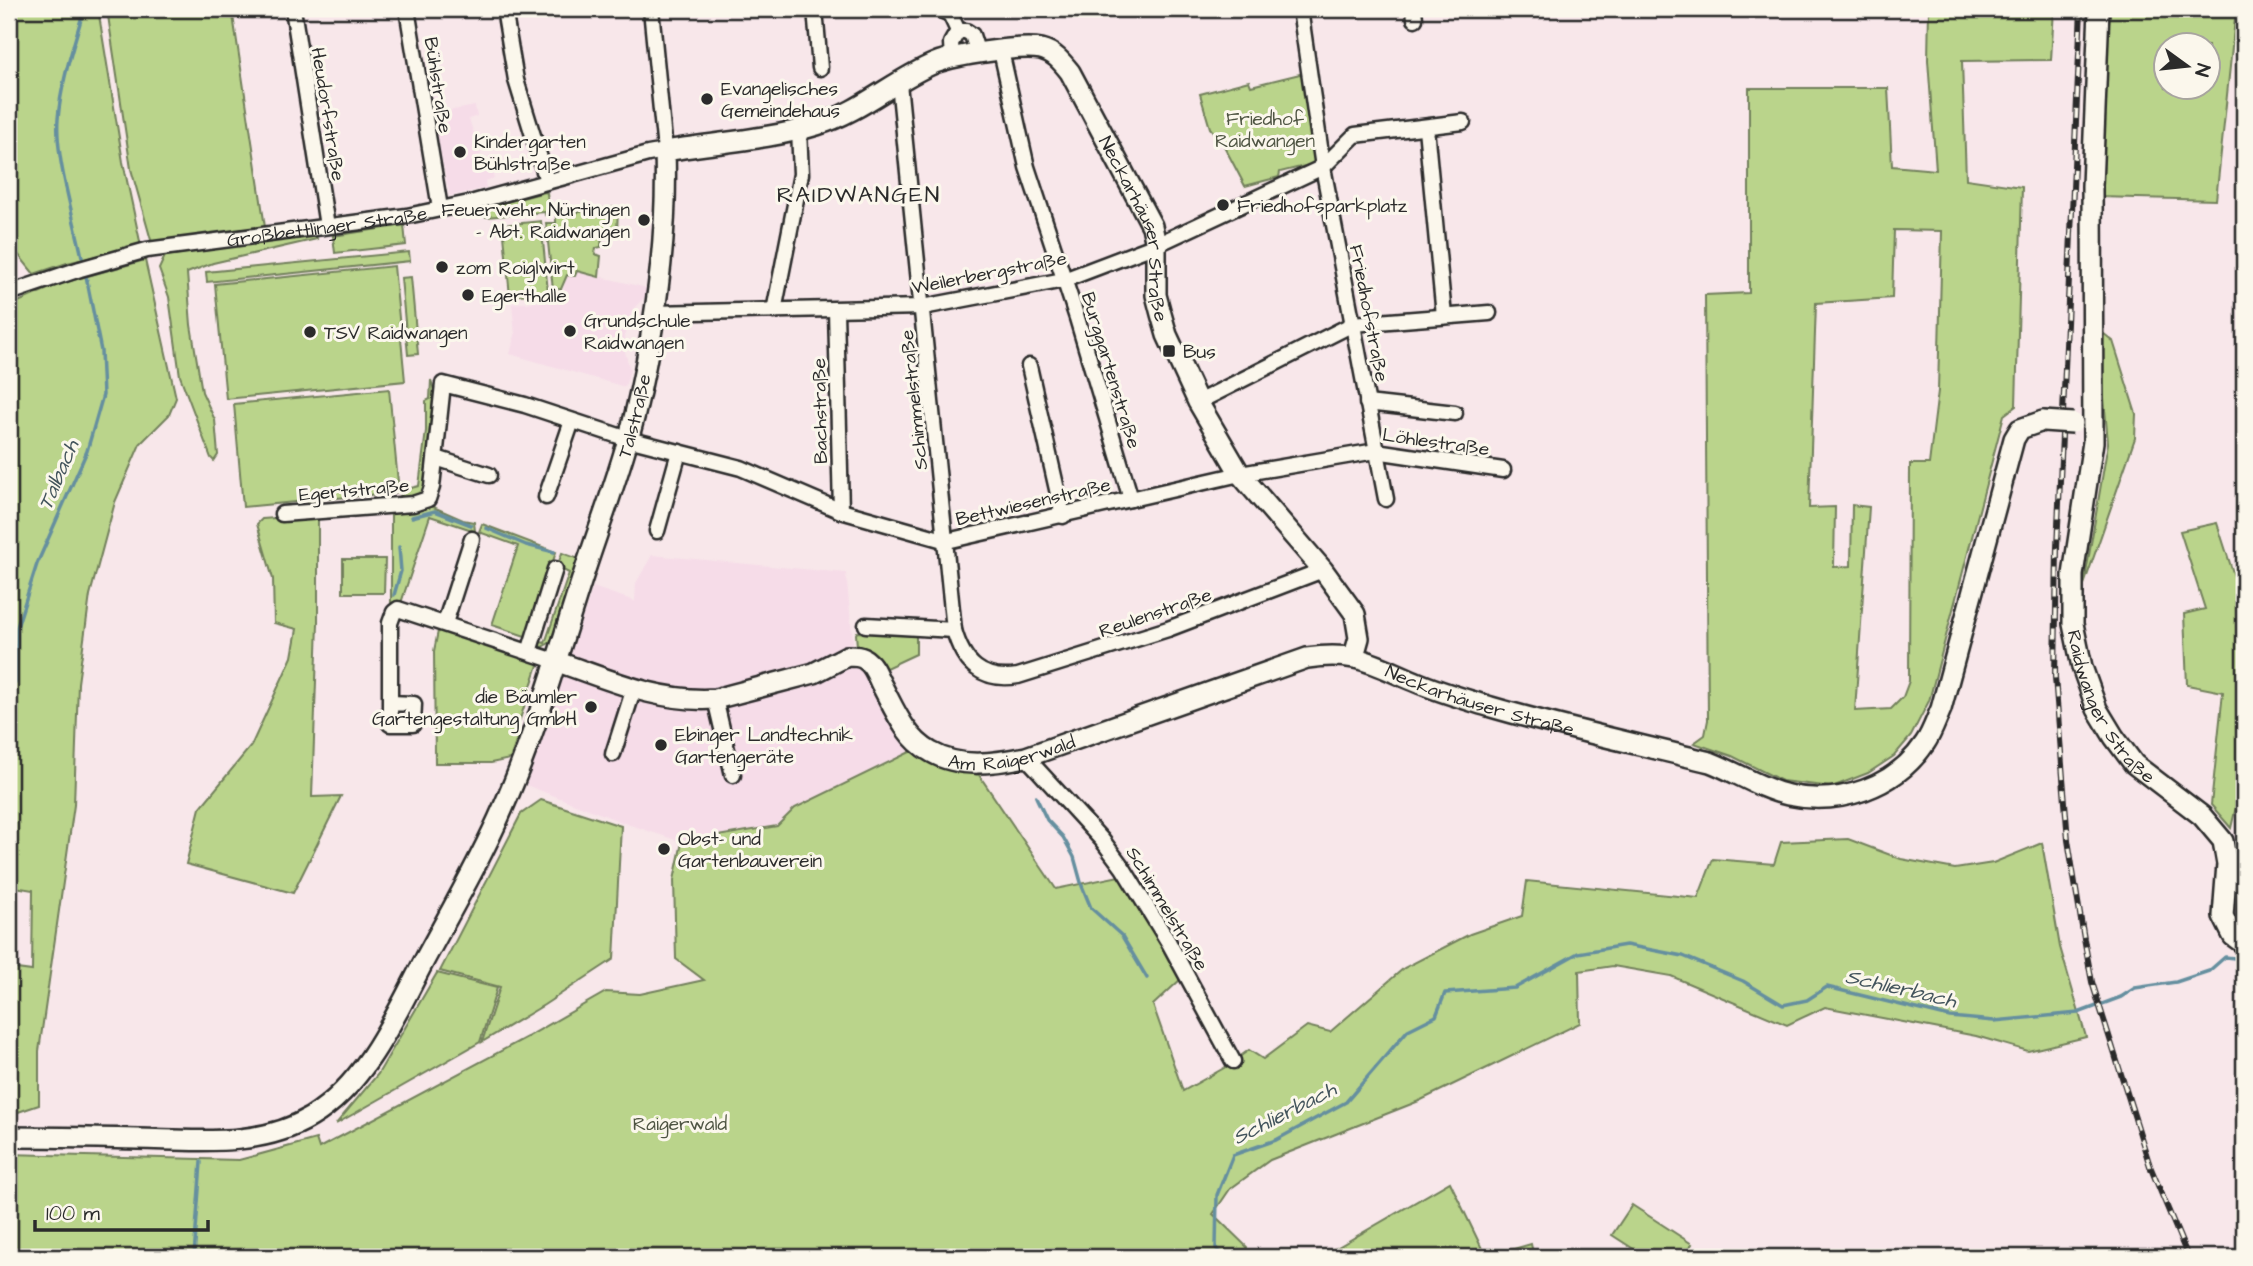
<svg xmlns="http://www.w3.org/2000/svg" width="2253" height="1266" viewBox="0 0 2253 1266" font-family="'Architects Daughter',sans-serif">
	<rect width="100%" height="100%" fill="#f8e7ea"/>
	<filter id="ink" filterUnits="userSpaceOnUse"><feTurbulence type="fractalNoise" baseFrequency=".0143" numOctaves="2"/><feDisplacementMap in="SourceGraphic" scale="14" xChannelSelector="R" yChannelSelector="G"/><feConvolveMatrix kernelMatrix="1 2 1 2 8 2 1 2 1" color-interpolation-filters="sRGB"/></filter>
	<g filter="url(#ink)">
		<g fill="#f6dce8">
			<path d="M475,106l2,10 -8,3 17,51 5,-2 3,10 -9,3 1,7 -36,8 -18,-82z"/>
			<path d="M577,271l70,17 -2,9 -12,12 -3,8 -5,18v17l5,18 -5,17 -115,-33 5,-19 -3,-31 49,-4 6,-26z"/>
			<path d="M652,555l194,18 9,88 7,3 52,86 -119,58 -18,18 -95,16 -55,-18 -101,-39 67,-198 42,14 1,-18z"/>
			<path d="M2244,825v103l-13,-17 4,-53 -2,-21 7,-11z"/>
		</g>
		<g fill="#bad48b" stroke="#72805b" stroke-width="2" fill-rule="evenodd">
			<path d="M9,9h89l25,153 18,84 -74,17 -33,11 -25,-31z"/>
			<path d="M107,9h125l33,218 -109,16 -5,-3 -20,-71z"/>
			<path d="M1929,9h125l-3,51 -89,1 4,118 56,8 -6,219 -12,9 -75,286 -18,35 -17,20 -26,17 -36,14 -50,-6 -50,-25 -38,-13 11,-8 3,-15 -3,-425 44,-2v-205h139l4,78 44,4 -8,-110zM1894,230l48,1 -4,160 -9,73h-19l-1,217 -6,16 -12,12 -36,2 14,-204 -17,-2 -1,61 -17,1 1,-60 -26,1 7,-205 76,-5z"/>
			<path d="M2108,9h128l-20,191 -118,-3zM2166,46h42v42h-42z"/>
			<path d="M1304,73l11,86 -2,5 -33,8 -1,5 -34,9 -22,-42 -13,-16 -10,-34 49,-13 2,5z"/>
			<path d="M545,192l2,1 2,21 -4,1v-3l-59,5 -4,-4 2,-5z"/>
			<path d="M618,207l-1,26 -15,2 -1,12 -5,1 -1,6 6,2 -2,21 -22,-6 -2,5 -8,-1 -6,14 -8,1 -7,-67h10v-8z"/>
			<path d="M541,221l7,71 -38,4 -7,-71z"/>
			<path d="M404,225l2,20 -71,8 -2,-17z"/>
			<path d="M316,235l1,4 -104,24 -26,10 4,52 11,67 13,28 3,35 -4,6 -3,-3 -31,-82 -11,-79 -10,-28 6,-13z"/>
			<path d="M409,252l1,9 -203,21 -1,-10z"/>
			<path d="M145,260l31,138 -7,17 -29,29 -25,58 -25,93 -12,88 -4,122 -35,246v54l-30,10v-147l23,3 1,-81 -24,-4v-580l50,-22z"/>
			<path d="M394,266l11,115 -179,18 -11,-115z"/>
			<path d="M411,277l7,77 -10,1 -7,-77z"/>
			<path d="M2098,329l15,12 23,73 -1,24 -51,147 24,-142z"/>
			<path d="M431,380l3,10 -11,106 -79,7 55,-6 8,-8 12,-3 7,-55v-30l4,-2z"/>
			<path d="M389,389l10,103 -156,15 -9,-103z"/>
			<path d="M431,506l32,14 11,2 1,9 -45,-15 -29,87h-10v-92l1,-2z"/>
			<path d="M318,515v108l-6,174 29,-1 -48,97 -107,-29 14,-56 51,-62 41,-89 5,-28 -23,-6 -1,-44 -16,-55 5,-5z"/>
			<path d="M2217,523l27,84v166l-13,55 -20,-23 12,-113 -36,-7 -3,-71 21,-5 -25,-78z"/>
			<path d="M482,524l74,28 -28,85 -36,-12 26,-79 -39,-14z"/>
			<path d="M562,553l17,6 -28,83 -9,5 -6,-2 1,-4 8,2 24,-70 -12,-6z"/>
			<path d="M343,559h42l-1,34h-41z"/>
			<path d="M439,626l100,36 -24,72 3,2 -8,23 -19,4h-56l-1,-112z"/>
			<path d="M868,630l48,3v21l-32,15 -9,-15 -18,-8 -1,-12 1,-2 9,1z"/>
			<path d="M914,750l22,15 43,10 77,114 63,-13 63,102 -29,27 30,86 41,-23 25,-18 14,9 44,-33 23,6 74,-64 66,-34 52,-18 5,-35 171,17 15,-39 61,5 7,-22 67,-3 53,20 54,10 38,-6 49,-20 18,104 26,90 -58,14 -52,-15 -151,-29 -38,18 -116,-49 -58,-10 -34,5 1,52 -161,78 -149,59 -40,29 -17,25 34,33 -2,10h-1236v-103l230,6 77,-21 3,9 208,-111 79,-45 34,2 64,-14 -28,-21 -2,-79 8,-38 95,-16 18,-18z"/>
			<path d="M541,800l80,26 -7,133 -70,46 -62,37 18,-55 -60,-16 81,-157z"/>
			<path d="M437,973l60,15 -17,54 -144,82 42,-50z"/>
			<path d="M1450,1182l36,75 45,-13 2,9 10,4h-222z"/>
			<path d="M1632,1205l60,39 -9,13h-37l-34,-22z"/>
		</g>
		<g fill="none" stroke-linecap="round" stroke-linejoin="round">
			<g stroke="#658f9f" stroke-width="3.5">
				<path d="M82,257c-8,-39 -27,-101 -24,-138 3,-38 16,-74 26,-110"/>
				<path d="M412,517l23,-6 36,14"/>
				<path d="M486,528l40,17 28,7"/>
				<path d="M394,595l7,-24 -2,-24"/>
				<path d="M16,682l1,-55 20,-63 50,-113 16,-56 -2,-44 -15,-75"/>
				<path d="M1036,797l11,23 16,17 11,20 8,29 9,22 31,28 25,42"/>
				<path d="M194,1257l7,-95"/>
				<path d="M1225,1257l-9,-9 1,-53 16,-40 43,-15 70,-38 62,-72 28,-14 9,-23 70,-5 63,-35 48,-8 57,11 60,25 40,24 24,-5 20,-13 123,30 44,4 84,-8 43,-16 14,-9 41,-6 33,-11 16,-14 19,2"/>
			</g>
			<defs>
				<g id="street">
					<path d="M293,9l34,217"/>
					<path d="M407,9l33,199"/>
					<path d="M504,9l12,71 31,101"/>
					<path d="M815,9l5,59"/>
					<path d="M938,9l12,5 8,17 -7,12 1,16"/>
					<path d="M1300,9l23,158 63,332"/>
					<path d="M1414,9l1,10"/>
					<path d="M958,31h8l6,4 6,19"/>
					<path d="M1001,51l26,116 50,151 54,181"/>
					<path d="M899,83l55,547c9,33 28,52 64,46l150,-47 155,-59"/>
					<path d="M1426,128l18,188"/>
					<path id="s1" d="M9,293l71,-24 67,-19 260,-34 67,-14 174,-48 17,-3 -14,-142"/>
					<path d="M836,310l5,201"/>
					<path d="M774,311l27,-137 -2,-44"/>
					<path d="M653,313l270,-6 141,-27 92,-35 167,-78 32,-32 108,-13"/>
					<path d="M1029,366l34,150"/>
					<path d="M1198,402l155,-78 136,-11"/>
					<path d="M1367,403l88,10"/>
					<path d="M436,458l53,17"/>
					<path d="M546,497l26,-76"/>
					<path d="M282,514l131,-10 15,-5 4,-12 11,-103 82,21 103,34 113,29 100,43 106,30 293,-67 136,-23 127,19"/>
					<path d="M657,531l22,-79"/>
					<path d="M445,623l27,-84"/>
					<path d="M866,625l88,5"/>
					<path d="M529,652l26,-83"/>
					<path d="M715,699l18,76"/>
					<path d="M391,703l23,1 -1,20h-23v-101l4,-11 4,-3 157,52"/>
					<path d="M613,754l21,-66"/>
					<path d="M1026,757l76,83 21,28 46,75 64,118"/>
				</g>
				<g id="secondary">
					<path id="s2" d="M2099,9l-7,177 1,256 -20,133v49l9,43 15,42 17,28 20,27 68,52 21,25 4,23 -4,52 10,20 11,8"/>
					<path id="s3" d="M555,661c53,18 104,42 160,38l99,-26 33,-17c7,0 15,0 20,5 7,5 10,15 14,23 13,24 24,54 50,68 29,17 64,11 95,5l281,-99c49,-7 64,5 107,23 25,11 51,18 77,26 72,21 146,37 219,55 26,10 51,27 78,33 51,11 107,-7 137,-52 7,-10 11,-23 16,-34l73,-270 6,-10 23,-8"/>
					<path id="s4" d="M9,1137c43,0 86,1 129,2 57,1 122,9 173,-22 56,-34 85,-103 114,-158 27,-50 56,-100 78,-151 34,-77 56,-159 82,-238 17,-52 37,-103 50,-156 20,-85 33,-176 30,-263 48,-8 107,-12 152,-26 44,-13 77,-45 118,-62 20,-8 86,-18 106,-14 13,3 21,13 29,23l82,154 4,19v50l5,19 6,21 31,67 42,72 83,96 32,44 4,24 -5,18"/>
				</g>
			</defs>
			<use href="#street" stroke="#2b2b2b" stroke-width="19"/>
			<use href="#secondary" stroke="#2b2b2b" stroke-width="24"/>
			<use href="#street" stroke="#fbf7ec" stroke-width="14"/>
			<use href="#secondary" stroke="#fbf7ec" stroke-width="19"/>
			<defs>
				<path id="rail" d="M2081,9l-24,539 -2,129 13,163 16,99 8,43 58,184 38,91"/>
			</defs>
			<use href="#rail" stroke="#2b2b2b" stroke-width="6"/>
			<use href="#rail" stroke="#fbf7ec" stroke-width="3.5" stroke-dasharray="10" stroke-linecap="butt"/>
			<defs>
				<path id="secondary-bridge" d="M2043,421l30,2"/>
			</defs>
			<use href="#secondary-bridge" stroke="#2b2b2b" stroke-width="24" stroke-linecap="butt"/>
			<use href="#secondary-bridge" stroke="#fbf7ec" stroke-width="19"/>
		</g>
	</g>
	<g fill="#2b2b2b" stroke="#fbf7ec" stroke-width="2.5">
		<circle cx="707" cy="99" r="7"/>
		<circle cx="460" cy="152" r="7"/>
		<circle cx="1223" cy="205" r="7"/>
		<circle cx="644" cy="220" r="7"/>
		<circle cx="442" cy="267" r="7"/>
		<circle cx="468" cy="295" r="7"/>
		<circle cx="570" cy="331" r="7"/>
		<circle cx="310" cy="332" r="7"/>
		<rect x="1162" y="344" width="14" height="14" rx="3.5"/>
		<circle cx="591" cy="707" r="7"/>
		<circle cx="661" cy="745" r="7"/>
		<circle cx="664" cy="849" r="7"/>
	</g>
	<g text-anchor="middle" stroke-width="6" stroke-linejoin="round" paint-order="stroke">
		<g font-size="19" fill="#2b2b2b" stroke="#fbf7ec">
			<text transform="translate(439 85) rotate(81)" y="7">Bühlstraße</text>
			<text transform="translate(329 114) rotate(81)" y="7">Heudorfstraße</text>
			<text dy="7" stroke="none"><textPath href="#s1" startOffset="326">Großbettlinger Straße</textPath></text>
			<text dy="7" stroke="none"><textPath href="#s4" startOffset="1960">Neckarhäuser Straße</textPath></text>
			<text transform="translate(989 272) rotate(-11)" y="7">Weilerbergstraße</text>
			<text transform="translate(1370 313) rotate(79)" y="7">Friedhofstraße</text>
			<text transform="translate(1112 370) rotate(73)" y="7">Burggartenstraße</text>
			<text transform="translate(913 400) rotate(-96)" y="7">Schimmelstraße</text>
			<text transform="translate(819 411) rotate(-91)" y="7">Bachstraße</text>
			<text dy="7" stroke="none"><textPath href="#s4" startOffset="1087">Talstraße</textPath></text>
			<text transform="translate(1436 441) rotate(8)" y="7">Löhlestraße</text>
			<text transform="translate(354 489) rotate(-5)" y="7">Egertstraße</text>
			<text transform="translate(1033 501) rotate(-13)" y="7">Bettwiesenstraße</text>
			<text transform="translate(1155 612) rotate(-19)" y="7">Reulenstraße</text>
			<text dy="7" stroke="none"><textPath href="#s3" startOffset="1015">Neckarhäuser Straße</textPath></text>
			<text dy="7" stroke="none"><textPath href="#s2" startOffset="709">Raidwanger Straße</textPath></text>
			<text dy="7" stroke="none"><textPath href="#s3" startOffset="523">Am Raigerwald</textPath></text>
			<text transform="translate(1168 908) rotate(59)" y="7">Schimmelstraße</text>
		</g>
		<g font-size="19" fill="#2b2b2b" stroke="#fbf7ec" text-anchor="start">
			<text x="721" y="95">Evangelisches<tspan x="721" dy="22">Gemeindehaus</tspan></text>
			<text x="474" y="148">Kindergarten<tspan x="474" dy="22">Bühlstraße</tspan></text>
			<text x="1237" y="212">Friedhofsparkplatz</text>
			<text x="630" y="216" text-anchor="end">Feuerwehr Nürtingen<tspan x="630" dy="22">- Abt. Raidwangen</tspan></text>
			<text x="456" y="274">zom Roiglwirt</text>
			<text x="482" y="302">Egerthalle</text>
			<text x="584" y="327">Grundschule<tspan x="584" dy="22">Raidwangen</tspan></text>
			<text x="324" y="339">TSV Raidwangen</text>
			<text x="1183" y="358">Bus</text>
			<text x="577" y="703" text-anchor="end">die Bäumler<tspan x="577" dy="22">Gartengestaltung GmbH</tspan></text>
			<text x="675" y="741">Ebinger Landtechnik<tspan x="675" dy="22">Gartengeräte</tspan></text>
			<text x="678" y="845">Obst- und<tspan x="678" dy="22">Gartenbauverein</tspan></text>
		</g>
		<g font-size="19" fill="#4f5543" stroke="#fbf7ec">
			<text x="1265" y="125">Friedhof<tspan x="1265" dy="22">Raidwangen</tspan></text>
			<text x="680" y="1130">Raigerwald</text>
		</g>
		<g font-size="21" font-style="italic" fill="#43545c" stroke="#fbf7ec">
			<text transform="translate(58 475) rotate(-67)" y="7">Talbach</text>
			<text transform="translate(1901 988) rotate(13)" y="7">Schlierbach</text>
			<text transform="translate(1284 1113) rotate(-27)" y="7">Schlierbach</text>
		</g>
		<g font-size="23" letter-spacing="2" fill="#2b2b2b" stroke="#fbf7ec">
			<text x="859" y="202">RAIDWANGEN</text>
		</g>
	</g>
	<rect width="2253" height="1266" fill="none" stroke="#fbf7ec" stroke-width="35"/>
	<rect x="18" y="18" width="2218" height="1231" fill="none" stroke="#2b2b2b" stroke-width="2.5" filter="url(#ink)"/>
	<g transform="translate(2187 66) rotate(105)"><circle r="33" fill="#fbf7ec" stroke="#a8a59f" stroke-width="2"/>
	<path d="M0-5L12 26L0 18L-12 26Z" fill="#2b2b2b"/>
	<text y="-10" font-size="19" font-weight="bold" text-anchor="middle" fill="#2b2b2b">N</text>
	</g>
	<path d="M35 1220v10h173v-10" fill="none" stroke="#2b2b2b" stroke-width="3.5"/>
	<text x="46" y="1220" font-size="21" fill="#2b2b2b" stroke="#fbf7ec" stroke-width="5" paint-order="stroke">100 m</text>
</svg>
